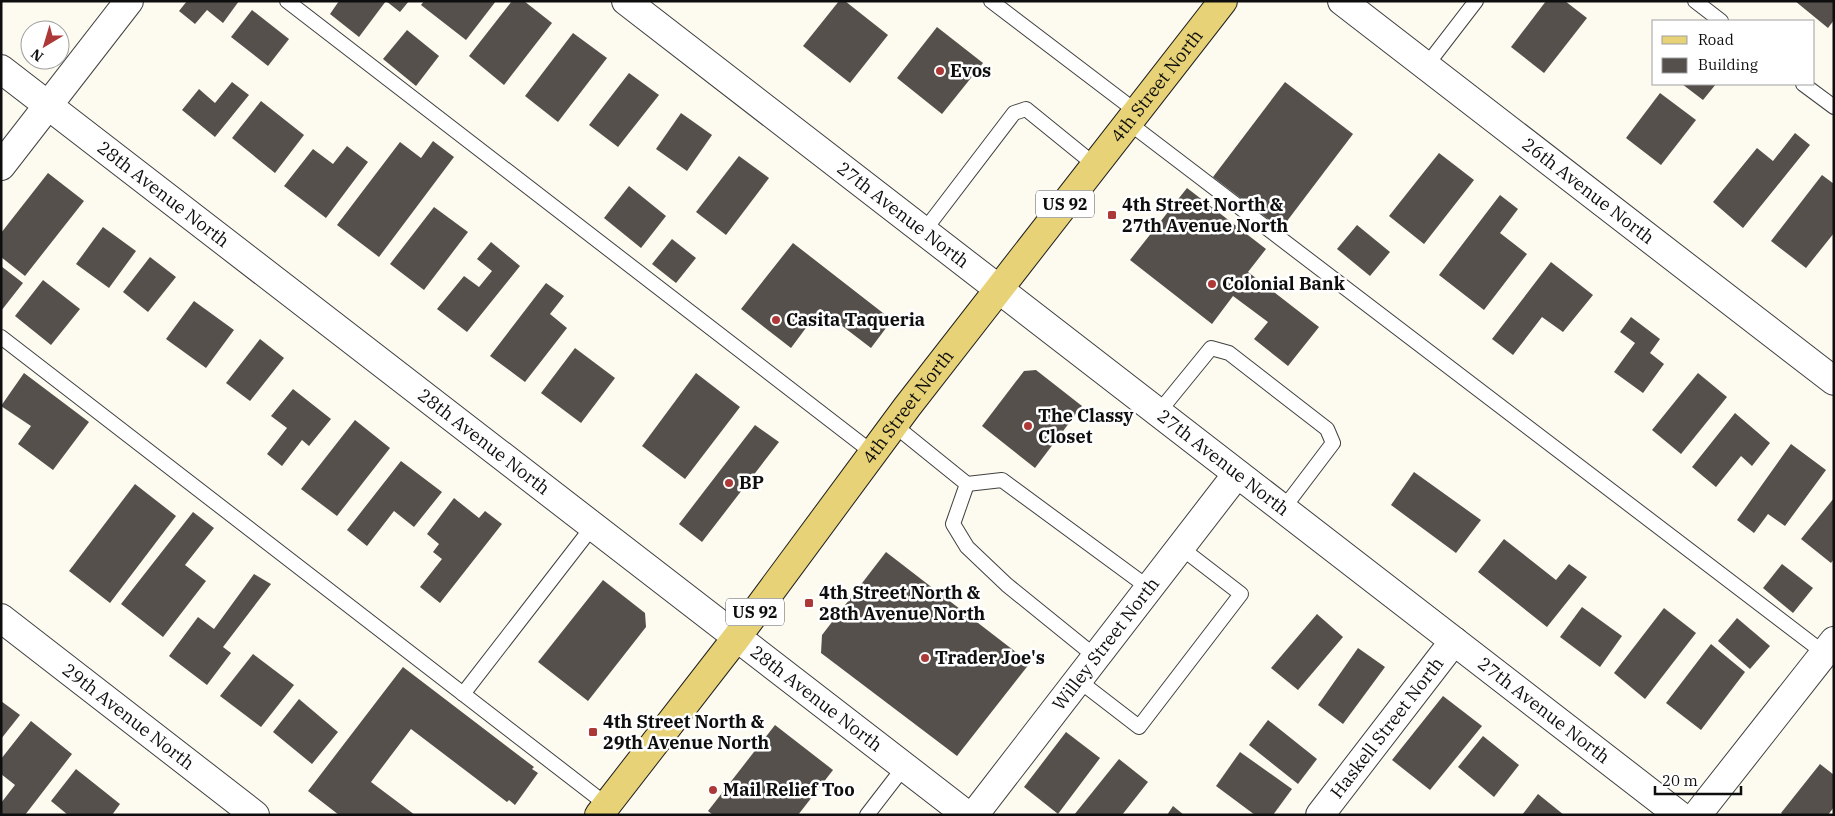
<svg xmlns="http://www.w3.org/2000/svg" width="1835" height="816" viewBox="0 0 1835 816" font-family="'IBM Plex Serif',serif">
	<rect width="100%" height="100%" fill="#fdfbf0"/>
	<g fill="#55504c">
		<path d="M187,1h52l-16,22 -16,-13 -12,14 -16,-13z"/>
		<path d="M339,1h70l-9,11 -14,-11 -27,36 -29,-23z"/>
		<path d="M424,1h72l-30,39 -45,-35z"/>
		<path d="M512,1h12l28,22 -48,62 -35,-29z"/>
		<path d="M839,1h6l43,34 -38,48 -47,-37z"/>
		<path d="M1546,1h19l22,17 -43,55 -33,-26z"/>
		<path d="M1795,1h39v19l-6,8z"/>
		<path d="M252,10l37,29 -21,27 -37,-29z"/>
		<path d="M937,27l46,36 -41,51 -45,-36z"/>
		<path d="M407,30l32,26 -23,30 -33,-27z"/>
		<path d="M573,33l34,25 -49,64 -33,-26z"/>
		<path d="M629,73l30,22 -41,52 -29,-22z"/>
		<path d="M232,82l17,13 -34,42 -33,-27 17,-21 16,14z"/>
		<path d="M1285,82l68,52 -72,95 -68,-52z"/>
		<path d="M1682,84h34l-13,16z"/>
		<path d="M1660,93l36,27 -35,45 -35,-27z"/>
		<path d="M261,101l43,34 -29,38 -43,-35z"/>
		<path d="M681,113l31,22 -25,36 -31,-22z"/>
		<path d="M1795,133l15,12 -67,83 -30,-26 44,-54 16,13z"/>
		<path d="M433,141l21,16 -75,100 -42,-32 63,-83 21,16z"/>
		<path d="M347,146l21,16 -42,56 -42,-32 29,-37 20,15z"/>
		<path d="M1439,153l35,27 -50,64 -35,-28z"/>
		<path d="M739,156l30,22 -43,57 -30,-23z"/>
		<path d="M48,173l36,28 -59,75 -24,-19v-24z"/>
		<path d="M1822,175l12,9v49l-28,35 -35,-27z"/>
		<path d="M629,186l37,30 -25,32 -37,-30z"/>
		<path d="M1187,188l79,61 -18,23 71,55 -31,39 -34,-27 14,-17 -35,-26 -21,28 -82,-64z"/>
		<path d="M1500,195l18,14 -18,24 27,21 -43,56 -45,-35z"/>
		<path d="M434,207l34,25 -44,58 -34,-26z"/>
		<path d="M1357,225l33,27 -20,24 -33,-27z"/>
		<path d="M103,227l33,24 -27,37 -33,-24z"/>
		<path d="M672,239l24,19 -20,25 -24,-19z"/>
		<path d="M491,242l29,24 -53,66 -30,-23 27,-33 15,11 13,-16 -15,-12z"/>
		<path d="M793,243l99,77 -21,28 -51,-39 -29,39 -50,-39z"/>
		<path d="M150,257l26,20 -28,35 -25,-20z"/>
		<path d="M1551,262l42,33 -30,37 -21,-15 -29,38 -21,-16z"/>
		<path d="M1,266l22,17 -22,28z"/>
		<path d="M43,280l37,29 -29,36 -36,-29z"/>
		<path d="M546,283l18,13 -14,18 17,14 -42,54 -35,-26z"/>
		<path d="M194,301l40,29 -28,38 -40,-29z"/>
		<path d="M1631,317l29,22 -10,14 14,11 -21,29 -29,-21 21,-29 -15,-11z"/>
		<path d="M260,339l24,19 -34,43 -24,-18z"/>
		<path d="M575,348l40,30 -34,45 -40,-30z"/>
		<path d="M1036,370l46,36 -47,62 -53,-42 42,-55z"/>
		<path d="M24,373l65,49 -36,48 -35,-26 13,-18 -30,-20z"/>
		<path d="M696,373l44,34 -55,72 -43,-33z"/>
		<path d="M1698,373l29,24 -46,57 -29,-24z"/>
		<path d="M293,389l38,30 -22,27 -7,-6 -20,26 -15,-12 20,-26 -16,-12z"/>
		<path d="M1735,413l35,30 -18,23 -11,-10 -25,31 -24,-20z"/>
		<path d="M355,420l35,28 -53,68 -36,-27z"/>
		<path d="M755,425l24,17 -77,100 -23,-18z"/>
		<path d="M1791,444l35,26 -41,56 -17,-12 -14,19 -17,-13z"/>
		<path d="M401,461l41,31 -28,35 -20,-16 -27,35 -20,-16z"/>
		<path d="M1414,472l67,48 -25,33 -65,-48z"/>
		<path d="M135,484l41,32 -66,87 -41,-32z"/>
		<path d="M454,498l25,20 6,-7 17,13 -62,79 -20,-16 22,-28 -9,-7 6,-8 -12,-10z"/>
		<path d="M1834,498v61l-3,4 -30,-24z"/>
		<path d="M193,512l21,16 -29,37 21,16 -43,56 -42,-33z"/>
		<path d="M1504,539l52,41 13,-16 18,13 -40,50 -69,-55z"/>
		<path d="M886,552l144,111 -73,93 -136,-103 1,-18z"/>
		<path d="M1782,564l31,24 -20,25 -30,-25z"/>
		<path d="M254,574l17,10 -48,63 8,6 -24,32 -38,-29 29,-39 16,12z"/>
		<path d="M603,580l42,33 1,14 -58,74 -50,-39z"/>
		<path d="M1582,607l40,29 -22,31 -40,-30z"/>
		<path d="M1664,608l32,25 -51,66 -31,-26z"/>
		<path d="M1317,614l26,23 -45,53 -27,-22z"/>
		<path d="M1737,618l33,28 -20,23 -32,-28z"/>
		<path d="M1711,644l34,28 -44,58 -35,-27z"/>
		<path d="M1358,648l27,19 -42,57 -25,-19z"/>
		<path d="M253,654l41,31 -33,42 -41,-31z"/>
		<path d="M403,667l131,100 -2,2 6,4 -23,32 -6,-5 -2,2 -96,-73 -40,53 44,33h-76l-31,-24z"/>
		<path d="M1443,696l39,30 -52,64 -38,-30z"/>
		<path d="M299,699l39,33 -26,32 -39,-32z"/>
		<path d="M1,701l19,14 -19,24z"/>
		<path d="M1268,720l49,39 -19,25 -49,-39z"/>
		<path d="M31,721l41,33 -47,61h-24v-12l14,-18 -14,-11v-15z"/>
		<path d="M775,725l58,45 -35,45h-85l-5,-4z"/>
		<path d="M1066,732l34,26 -42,56 -34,-27z"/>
		<path d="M1483,736l36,29 -25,32 -36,-30z"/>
		<path d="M1240,752l52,37 -19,26h-18l-39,-29z"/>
		<path d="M1119,759l29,23 -26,33h-48z"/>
		<path d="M1820,764l14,11v32l-6,8h-45l-2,-2z"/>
		<path d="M76,769l44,35 -8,11h-44l-17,-14z"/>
		<path d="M1538,794l26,21h-42z"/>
		<path d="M1173,806l11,9h-17z"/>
	</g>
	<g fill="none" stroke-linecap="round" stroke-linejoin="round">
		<defs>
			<g id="service">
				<path d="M287,1l586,452"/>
				<path d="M991,1l146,111"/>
				<path d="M1695,1l26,20"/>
				<path d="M1426,66l50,-65"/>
				<path d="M1803,84l31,23"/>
				<path d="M1129,123l699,533"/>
				<path d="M924,231l90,-118 12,-4 69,56"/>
				<path d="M1,337l606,468"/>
				<path d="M1158,413l53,-65 18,5 98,76 6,14 -50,66"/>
				<path d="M894,425l73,59 -14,40 14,23 40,38 89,72"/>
				<path d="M967,484l35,-4 147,108"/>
				<path d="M1078,680l61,47 102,-133 -61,-47"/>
				<path d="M463,694l130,-168"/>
				<path d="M867,815l37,-48"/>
			</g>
			<g id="minor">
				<path id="s1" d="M626,1l1053,814"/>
				<path id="s2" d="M1342,1l492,380"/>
				<path id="s3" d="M1,69l966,746"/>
				<path d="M1,166l128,-165"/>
				<path id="s4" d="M1,618l254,197"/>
				<path id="s5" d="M974,815l263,-341"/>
				<path id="s6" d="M1320,815l134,-174"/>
				<path d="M1697,815l137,-174"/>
			</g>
			<g id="primary">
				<path id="s7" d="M599,815l138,-178 170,-230 316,-406"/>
			</g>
		</defs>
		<use href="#service" stroke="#414141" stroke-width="16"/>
		<use href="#minor" stroke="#414141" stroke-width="30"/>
		<use href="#primary" stroke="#1f1f1f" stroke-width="30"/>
		<use href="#service" stroke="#fff" stroke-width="14"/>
		<use href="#minor" stroke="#fff" stroke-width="28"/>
		<use href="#primary" stroke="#e7d277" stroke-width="28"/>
	</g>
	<g fill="#ac3937" stroke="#fff" stroke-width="2">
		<circle cx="940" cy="71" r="5"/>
		<rect x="1107" y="210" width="10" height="10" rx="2.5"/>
		<circle cx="1212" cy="284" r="5"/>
		<circle cx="776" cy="320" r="5"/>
		<circle cx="1028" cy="426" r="5"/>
		<circle cx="729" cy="483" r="5"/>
		<rect x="804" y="598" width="10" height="10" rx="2.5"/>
		<circle cx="925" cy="658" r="5"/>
		<rect x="588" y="727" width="10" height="10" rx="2.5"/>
		<circle cx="713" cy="790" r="5"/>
	</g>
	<g text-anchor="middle" stroke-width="5" stroke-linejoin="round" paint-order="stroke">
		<g fill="#fff" stroke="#565656" stroke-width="1">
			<rect x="1036" y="190.5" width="58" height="27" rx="4"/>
			<rect x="726" y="598.5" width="58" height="27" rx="4"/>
		</g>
		<g font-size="16" font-weight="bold" fill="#0e0e0e">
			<text x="1065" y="210">US 92</text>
			<text x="755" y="618">US 92</text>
		</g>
		<g font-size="18" font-weight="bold" fill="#0e0e0e" stroke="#fff" text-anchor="start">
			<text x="950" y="77">Evos</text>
			<text x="1122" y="211">4th Street North &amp;<tspan x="1122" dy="21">27th Avenue North</tspan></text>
			<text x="1222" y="290">Colonial Bank</text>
			<text x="786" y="326">Casita Taqueria</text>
			<text x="1038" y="422">The Classy<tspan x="1038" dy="21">Closet</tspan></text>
			<text x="739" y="489">BP</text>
			<text x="819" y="599">4th Street North &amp;<tspan x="819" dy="21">28th Avenue North</tspan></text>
			<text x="935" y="664">Trader Joe's</text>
			<text x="603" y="728">4th Street North &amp;<tspan x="603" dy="21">29th Avenue North</tspan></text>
			<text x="723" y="796">Mail Relief Too</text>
		</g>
		<g font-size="18" fill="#0e0e0e" stroke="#fff">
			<text dy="6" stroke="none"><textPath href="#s7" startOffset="918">4th Street North</textPath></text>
			<text dy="6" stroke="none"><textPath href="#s2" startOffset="311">26th Avenue North</textPath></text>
			<text dy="6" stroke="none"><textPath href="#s3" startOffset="205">28th Avenue North</textPath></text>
			<text dy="6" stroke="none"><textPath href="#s1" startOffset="350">27th Avenue North</textPath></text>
			<text dy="6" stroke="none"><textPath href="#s7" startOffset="512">4th Street North</textPath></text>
			<text dy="6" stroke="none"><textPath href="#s3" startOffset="610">28th Avenue North</textPath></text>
			<text dy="6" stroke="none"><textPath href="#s1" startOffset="755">27th Avenue North</textPath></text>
			<text dy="6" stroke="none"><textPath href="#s5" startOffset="216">Willey Street North</textPath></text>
			<text dy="6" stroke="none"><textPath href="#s3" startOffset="1030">28th Avenue North</textPath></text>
			<text dy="6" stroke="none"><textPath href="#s1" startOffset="1160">27th Avenue North</textPath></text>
			<text dy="6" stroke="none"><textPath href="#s4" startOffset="161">29th Avenue North</textPath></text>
			<text dy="6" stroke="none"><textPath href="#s6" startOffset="110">Haskell Street North</textPath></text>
		</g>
	</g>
	<rect width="1835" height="816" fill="none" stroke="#0e0e0e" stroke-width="5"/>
	<rect x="1652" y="20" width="162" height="65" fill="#ffffff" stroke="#9f9f9f"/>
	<rect x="1662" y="36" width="25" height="8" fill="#e7d277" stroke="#9f9f9f"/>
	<text x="1698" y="45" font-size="15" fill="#0e0e0e">Road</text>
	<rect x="1662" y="58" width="25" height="15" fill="#55504c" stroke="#9f9f9f"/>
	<text x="1698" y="70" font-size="15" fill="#0e0e0e">Building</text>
	<g transform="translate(45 45) rotate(218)"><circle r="24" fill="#ffffff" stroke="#9f9f9f"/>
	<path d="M0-4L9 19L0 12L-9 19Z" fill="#ac3937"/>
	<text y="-8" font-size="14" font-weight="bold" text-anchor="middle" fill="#0e0e0e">N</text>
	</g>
	<path d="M1655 786v8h86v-8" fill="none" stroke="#0e0e0e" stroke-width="2.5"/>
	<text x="1662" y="786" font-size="15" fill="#0e0e0e" stroke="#ffffff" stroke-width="4" paint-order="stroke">20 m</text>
</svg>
